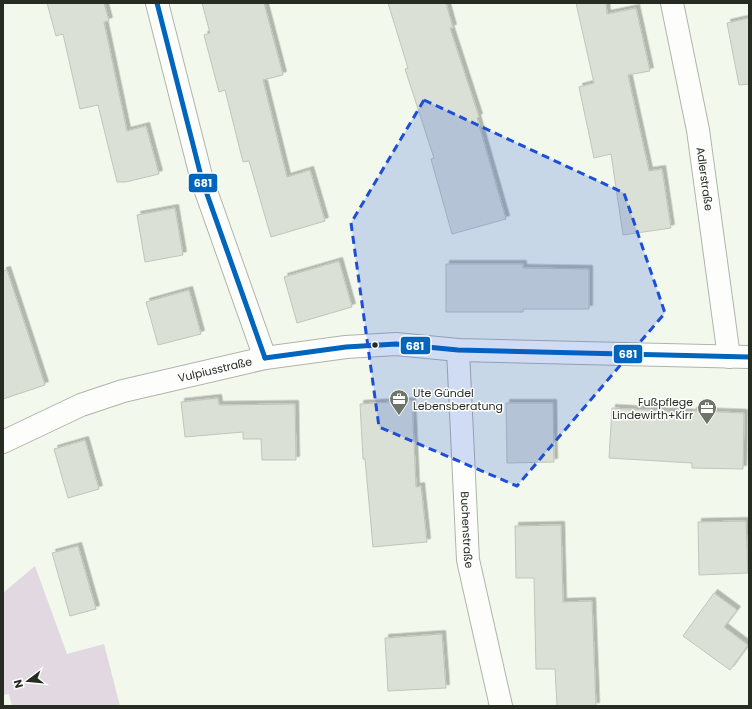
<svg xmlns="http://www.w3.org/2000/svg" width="752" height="709" viewBox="0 0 752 709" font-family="Poppins,sans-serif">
	<defs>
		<filter id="shadow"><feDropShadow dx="3.5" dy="-3.5" stdDeviation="0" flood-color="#0004"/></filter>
	</defs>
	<rect width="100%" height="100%" fill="#f2f9ec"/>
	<path fill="#e1d8e1" d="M35,566l32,88 37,-10 16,62h-108l-3,-12 -6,1v-102z"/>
	<g fill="#dbe0d7" stroke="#bfc5ba" filter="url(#shadow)">
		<path d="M47,3h57l5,18 -5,1 23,109 19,-5 13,48 -33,8h-9l-19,-77 -18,4 -17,-75 -7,2z"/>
		<path d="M202,3h62l19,72 -20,5 24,97 23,-7 15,51 -54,16 -22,-76 -6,1 -18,-72 -6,2 -15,-57 6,-2z"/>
		<path d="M388,3h58l7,25h-3l29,89 -2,1 29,101 -54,15 -21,-75 3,-1 -29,-89 3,-1z"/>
		<path d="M576,3h30l1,11 29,-6 14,63 -22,4 21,96 13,-2 9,59 -48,7 -12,-81 -17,4 -15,-71 15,-4z"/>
		<path d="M749,18v66l-10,1 -12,-62z"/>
		<path d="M175,208l8,47 -38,7 -8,-47z"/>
		<path d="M339,261l13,46 -55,16 -13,-46z"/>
		<path d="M446,264h77v4l66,1v40h-66v3h-77z"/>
		<path d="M7,270l38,115 -42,14v-128z"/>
		<path d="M189,290l12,44 -43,11 -12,-43z"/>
		<path d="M218,398l1,7 76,-1 1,56h-34l-1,-21h-18v-7l-58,5 -4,-35z"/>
		<path d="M412,401l4,86 5,-1 6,56 -54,5 -8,-88h-2l-3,-55z"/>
		<path d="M506,403h47l1,59 -47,1z"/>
		<path d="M612,408l81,5v-2l51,2 -1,56 -51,-1v-5l-83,-5z"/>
		<path d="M85,440l14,49 -31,9 -14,-49z"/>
		<path d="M746,521l2,52 -49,2 -1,-53z"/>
		<path d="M561,525l2,77 29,-1 4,105h-39l-2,-37h-19l-2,-91h-18l-1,-52z"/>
		<path d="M78,546l18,63 -26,7 -18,-63z"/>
		<path d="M714,593l23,17 -13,17 24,18 -18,25 -47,-34z"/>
		<path d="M442,634l4,54 -58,3 -3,-53z"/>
	</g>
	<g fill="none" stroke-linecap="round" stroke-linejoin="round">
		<defs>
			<g id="street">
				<path d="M157,3l45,177 63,178"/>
				<path id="s1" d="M672,3l26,127 31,227"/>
				<path id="s2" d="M458,350l10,210 33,146"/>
				<path id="s3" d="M3,442l78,-37 42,-14 142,-33 81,-11 50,-3 62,6 291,7"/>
			</g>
		</defs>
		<use href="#street" stroke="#afb4aa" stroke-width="24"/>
		<use href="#street" stroke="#fdfefc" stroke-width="22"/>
		<defs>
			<g id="bus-1">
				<path d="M157,3l45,177 63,178"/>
				<path d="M265,358l81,-11 50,-3 62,6 291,7"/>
			</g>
		</defs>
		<use href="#bus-1" stroke="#fff" stroke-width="8"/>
		<use href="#bus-1" stroke="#0065bd" stroke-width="5"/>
	</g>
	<path fill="#1d4ed8" fill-opacity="0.2" stroke="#1d4ed8" stroke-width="3" stroke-dasharray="8 5" stroke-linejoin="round" d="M424,100l200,93 41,120 -148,173 -138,-59 -28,-204z"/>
	<defs>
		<symbol id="office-pin" viewBox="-11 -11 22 30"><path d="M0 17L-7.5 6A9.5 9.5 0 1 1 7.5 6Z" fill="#6e7469" stroke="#fff"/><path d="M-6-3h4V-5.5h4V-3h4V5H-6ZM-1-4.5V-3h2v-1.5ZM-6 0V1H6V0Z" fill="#fff"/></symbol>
	</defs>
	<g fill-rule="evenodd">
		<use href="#office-pin" x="388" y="388" width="22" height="30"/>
		<use href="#office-pin" x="696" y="397" width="22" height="30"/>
	</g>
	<circle fill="#272c23" stroke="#fff" stroke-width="1.5" cx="375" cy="345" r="3.5"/>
	<g text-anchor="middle" stroke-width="3" stroke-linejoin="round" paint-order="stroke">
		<g font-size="11" fill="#272c23" stroke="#fff">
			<text dy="4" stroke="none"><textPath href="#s1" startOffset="179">Adlerstraße</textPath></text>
			<text dy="4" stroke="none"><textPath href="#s3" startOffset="225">Vulpiusstraße</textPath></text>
			<text dy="4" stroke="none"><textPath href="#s2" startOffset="180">Buchenstraße</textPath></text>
		</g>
		<g font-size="11" fill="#272c23" stroke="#fff" text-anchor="start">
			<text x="413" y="397">Ute Gündel<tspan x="413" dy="13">Lebensberatung</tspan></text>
			<text x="693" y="406" text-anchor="end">Fußpflege<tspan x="693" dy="13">Lindewirth+Kirr</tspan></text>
		</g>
	</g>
	<g stroke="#fff" stroke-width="1.5">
		<rect x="188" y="173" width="30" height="20" rx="4" fill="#0065bd"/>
		<rect x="400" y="336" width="31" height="19" rx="4" fill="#0065bd"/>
		<rect x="613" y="344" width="30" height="20" rx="4" fill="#0065bd"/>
	</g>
	<g font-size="11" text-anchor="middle" font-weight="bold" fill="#fff">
		<text x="203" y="187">681</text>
		<text x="415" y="350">681</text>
		<text x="628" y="358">681</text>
	</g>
	<rect width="752" height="709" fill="none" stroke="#272c23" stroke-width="8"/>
	<g transform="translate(28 681) rotate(254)" stroke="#ffffff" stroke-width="3" paint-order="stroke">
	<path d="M0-3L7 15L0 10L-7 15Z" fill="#272c23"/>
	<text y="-6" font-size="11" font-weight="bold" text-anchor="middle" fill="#272c23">N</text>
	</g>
</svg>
